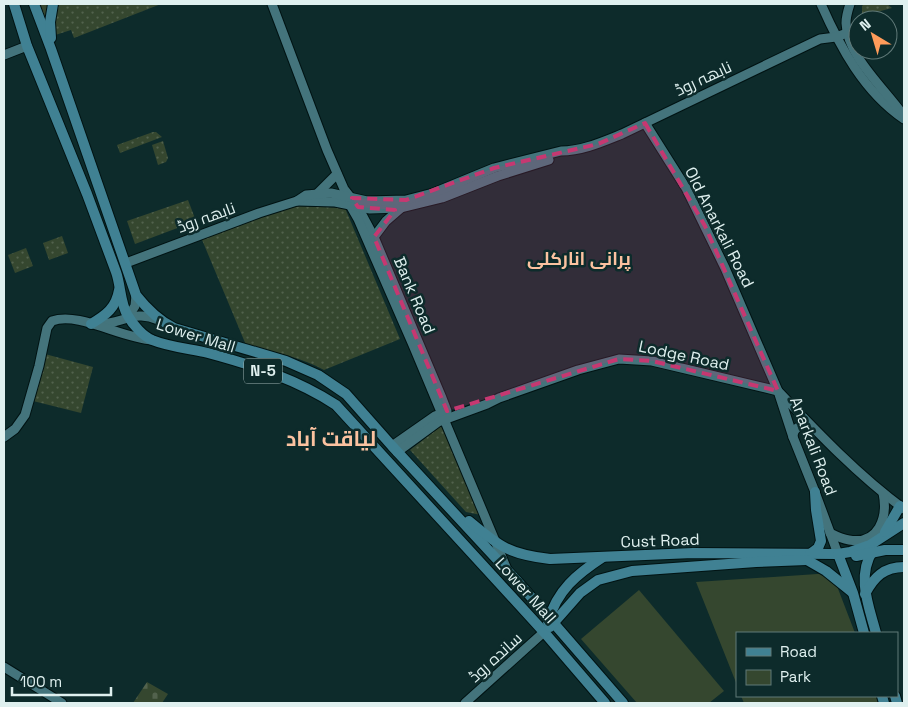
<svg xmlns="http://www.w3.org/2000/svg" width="908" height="707" viewBox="0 0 908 707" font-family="'Space Grotesk',Cairo,sans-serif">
	<defs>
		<pattern id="green-dots" width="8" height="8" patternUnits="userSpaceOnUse" patternTransform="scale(1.25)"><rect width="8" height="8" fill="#35472f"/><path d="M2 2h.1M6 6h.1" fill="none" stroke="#52624d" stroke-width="1.8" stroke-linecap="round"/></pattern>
		<pattern id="cemetery-stones" width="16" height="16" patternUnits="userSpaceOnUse" patternTransform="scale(1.25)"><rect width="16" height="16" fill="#35472f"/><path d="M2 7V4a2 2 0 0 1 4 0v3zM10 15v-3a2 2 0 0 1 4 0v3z" fill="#52624d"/></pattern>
	</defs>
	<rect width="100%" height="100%" fill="#0d2b2b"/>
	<g fill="url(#green-dots)">
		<path d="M38,4h123l-87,34 -3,-8 -22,7z"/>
		<path d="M864,4h23l5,4 -30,8v-10z"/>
		<path d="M153,132h3l6,5 -42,16 -3,-8z"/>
		<path d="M163,141l5,17 -2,4 -8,3 -6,-20z"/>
		<path d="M188,200l8,21 -61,23 -8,-23z"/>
		<path d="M296,206l49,2 55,131 -76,31c-24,-13 -52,-18 -78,-25l-46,-110z"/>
		<path d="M62,236l6,17 -19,7 -6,-17z"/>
		<path d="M26,248l7,18 -18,7 -7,-18z"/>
		<path d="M45,354l48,13 -12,46 -48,-12z"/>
		<path d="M441,426l40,89 -15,-3 -56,-62z"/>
	</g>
	<path fill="url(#cemetery-stones)" d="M147,682l21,12 -6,9h-29z"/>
	<g fill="#35472f">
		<path d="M832,573l23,60h-118v52l-41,-103z"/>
		<path d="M639,590l85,101 -15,12h-72l-56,-64z"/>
		<path d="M741,696h138l3,7h-138z"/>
	</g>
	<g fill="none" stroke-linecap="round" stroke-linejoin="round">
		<defs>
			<g id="secondary">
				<path d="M272,4l55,146 17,39 14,18 16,30 68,161 5,13 -2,8"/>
				<path d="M821,4c19,43 43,88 83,115"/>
				<path d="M850,4c-2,6 -4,12 -4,19 1,33 39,66 57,92"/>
				<path d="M4,55l23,-9"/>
				<path d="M645,123l41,65 39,80 53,123 15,46 22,55 23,62"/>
				<path d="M318,193l19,-19"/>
				<path d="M346,198l12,21 55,126 93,222"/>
				<path d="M297,201l38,1 35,7 31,-1 41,-10 56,-22 51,-16"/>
				<path d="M374,237l12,-16 15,-13"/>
				<path d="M126,263l133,-50 38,-12 9,-6 25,-2 36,8 39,-1 27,-7 61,-25 67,-17c21,0 41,-9 61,-17l198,-95 16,-2 11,-4"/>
				<path d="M128,317l7,-11 1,-11"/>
				<path d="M99,324c23,0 36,-15 59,-4"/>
				<path d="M780,393c39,41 78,82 124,116"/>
				<path d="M4,437l11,-8 10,-14 14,-49 8,-38 5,-7c27,-10 70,18 101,19"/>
				<path d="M793,437c0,-10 9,-13 17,-11"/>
				<path d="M392,446l43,-30 11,-4"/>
				<path d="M397,452l41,-30 49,-18 12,-6 79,-28 41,-11 33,2 126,30"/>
				<path d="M830,533c6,3 12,6 19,7 30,5 39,-23 34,-47"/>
				<path d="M4,667l58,36"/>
				<path d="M465,703l79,-71"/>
			</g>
			<g id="primary">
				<path d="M14,4l13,42 60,148 29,78c5,14 4,32 12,44 5,9 15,20 24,24 17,7 39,9 56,13 45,12 90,27 128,52l208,227 61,71"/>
				<path d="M34,4l17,45 85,246c11,14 22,25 38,33l112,33 32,14 28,19 46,52 126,136 105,121"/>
				<path d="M51,38l-1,-16 3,-18"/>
				<path d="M91,324c15,-9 25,-16 28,-34"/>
				<path d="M469,521c31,26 40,33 81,38l143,-6 145,1 12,-2 20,-7 34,-22"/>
				<path d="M885,532l15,-26"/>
				<path d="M873,550c-17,27 -4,56 3,83"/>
				<path d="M810,554l8,-6 3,-7 -5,-31 -1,-18"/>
				<path d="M838,554l15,39 11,40"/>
				<path d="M856,556l29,-6h19"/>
				<path d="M807,560l19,11 26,21"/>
				<path d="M865,594c9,-17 19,-27 39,-27"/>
				<path d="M548,622c9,-32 29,-48 55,-65"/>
				<path d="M550,627l30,-34 18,-13 34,-9 124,-9 51,-2"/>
				<path d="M882,696l2,7"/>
				<path d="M895,696l2,7"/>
			</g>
		</defs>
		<use href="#secondary" stroke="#001313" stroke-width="11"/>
		<use href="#primary" stroke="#001313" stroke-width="12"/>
		<use href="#secondary" stroke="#44747c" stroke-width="9"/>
		<use href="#primary" stroke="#408193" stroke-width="10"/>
	</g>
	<path fill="#c63871" fill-opacity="0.2" stroke="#c63871" stroke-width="4" stroke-dasharray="10 6" stroke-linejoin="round" d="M645,123l60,103 73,165 -126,-30 -33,-2 -172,52 -73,-174 21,-27 -37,-3 -6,-9 54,2 88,-32 104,-24z"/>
	<g text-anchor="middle" stroke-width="5" stroke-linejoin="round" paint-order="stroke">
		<rect fill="#0d2b2b" stroke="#a0b5b4" stroke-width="1" x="244" y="358.5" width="38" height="25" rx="4"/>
		<g font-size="15" font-weight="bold" fill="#dff0ef">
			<text x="263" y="376">N-5</text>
		</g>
		<g font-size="16" fill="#dff0ef" stroke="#0d2b2b">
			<text transform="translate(703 78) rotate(-25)" y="6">نابھہ روڈ</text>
			<text transform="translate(206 217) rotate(-20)" y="6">نابھہ روڈ</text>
			<text transform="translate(720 227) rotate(63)" y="6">Old Anarkali Road</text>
			<text transform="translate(415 295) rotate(67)" y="6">Bank Road</text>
			<text transform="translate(196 335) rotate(17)" y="6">Lower Mall</text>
			<text transform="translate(684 355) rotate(12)" y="6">Lodge Road</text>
			<text transform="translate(814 446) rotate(69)" y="6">Anarkali Road</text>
			<text transform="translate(660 540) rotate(-2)" y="6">Cust Road</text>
			<text transform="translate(526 590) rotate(48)" y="6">Lower Mall</text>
			<text transform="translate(495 657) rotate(-42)" y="6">ساندہ روڈ</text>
		</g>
		<g font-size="18" font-weight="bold" fill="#fbc2a0" stroke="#0d2b2b">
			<text x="579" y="265">پرانی انارکلی</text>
		</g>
		<g font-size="21" font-weight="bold" fill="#fbc2a0" stroke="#0d2b2b">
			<text x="331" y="446">لیاقت آباد</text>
		</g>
	</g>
	<rect width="908" height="707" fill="none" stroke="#dff0ef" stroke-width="10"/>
	<rect x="736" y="632" width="162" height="65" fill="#0d2b2b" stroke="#617a79"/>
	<rect x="746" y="648" width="25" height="8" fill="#408193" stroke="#617a79"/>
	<text x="780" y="657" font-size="15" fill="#dff0ef">Road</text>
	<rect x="746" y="670" width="25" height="15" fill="#35472f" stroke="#617a79"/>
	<text x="780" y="682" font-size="15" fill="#dff0ef">Park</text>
	<g transform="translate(873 35) rotate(322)"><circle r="24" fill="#0d2b2b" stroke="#617a79"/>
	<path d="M0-4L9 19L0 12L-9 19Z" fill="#ff9b5a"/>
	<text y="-8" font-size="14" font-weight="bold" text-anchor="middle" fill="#dff0ef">N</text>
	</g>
	<path d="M12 687v8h99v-8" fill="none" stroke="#dff0ef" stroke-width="2.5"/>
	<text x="20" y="687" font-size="15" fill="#dff0ef" stroke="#0d2b2b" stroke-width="4" paint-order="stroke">100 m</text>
</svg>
